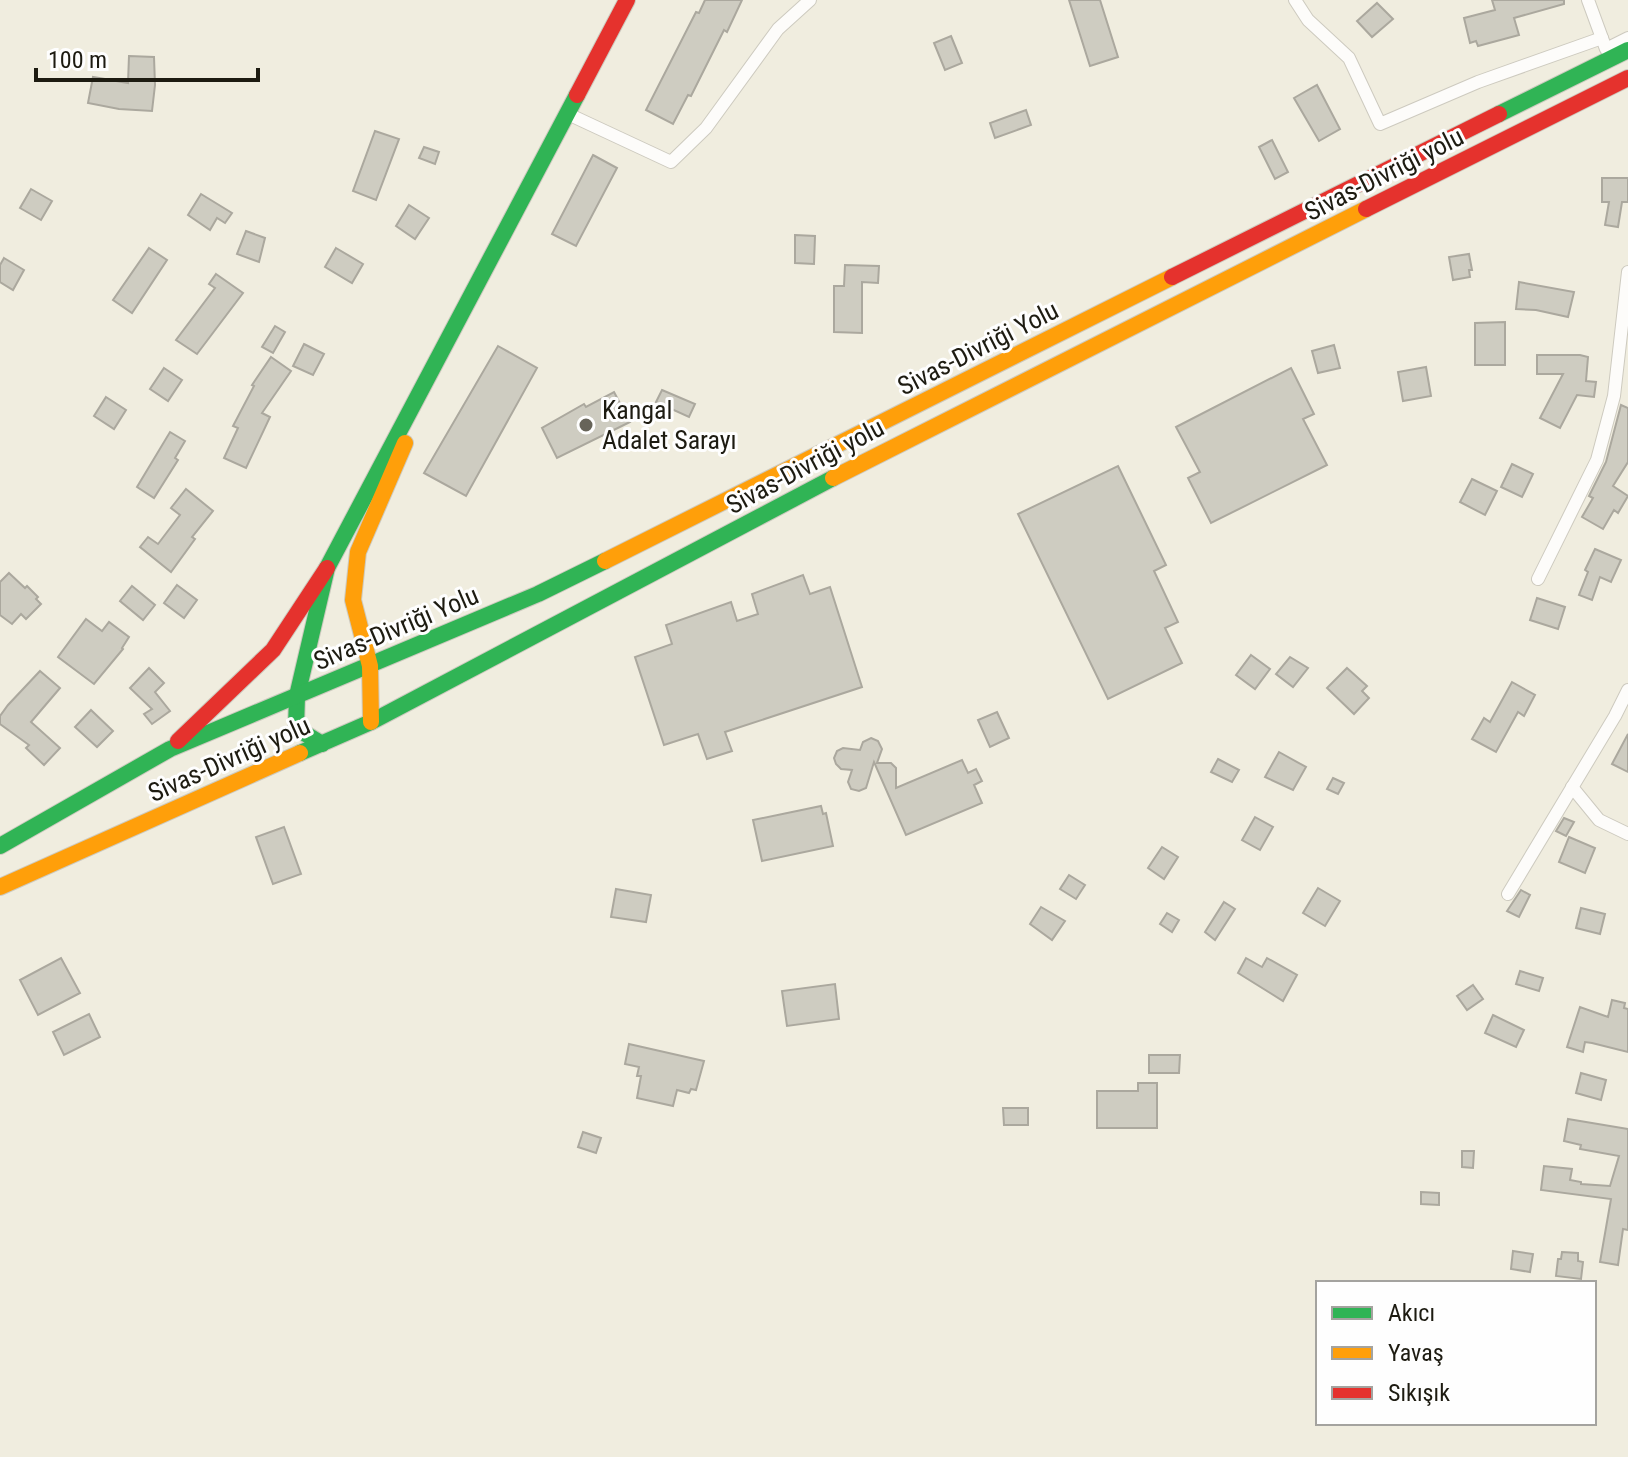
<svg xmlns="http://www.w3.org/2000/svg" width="1628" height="1457" viewBox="0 0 1628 1457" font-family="'Roboto Condensed',sans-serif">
	<rect width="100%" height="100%" fill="#f0eddf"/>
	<g fill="#ceccc1" stroke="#aba89e" stroke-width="2">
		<path d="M705,0h37l-15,32 -3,-2 -33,66 -3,-1 -15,29 -27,-14 50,-98 3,1z"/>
		<path d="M1069,0h31l18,57 -28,9z"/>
		<path d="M1492,0h72v4l-50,14 5,17 -41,11 -2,-5 -6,2 -6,-25 31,-8z"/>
		<path d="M1377,3l16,16 -21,18 -15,-16z"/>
		<path d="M951,36l11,27 -17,7 -11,-27z"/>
		<path d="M129,56l25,1 1,28 -3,26 -33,-2 -31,-6 5,-26 35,6z"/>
		<path d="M1317,85l23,44 -21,12 -25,-43z"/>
		<path d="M1026,110l5,15 -36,13 -5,-15z"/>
		<path d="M375,131l24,8 -23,61 -23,-9z"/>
		<path d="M1272,140l16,32 -13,7 -16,-32z"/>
		<path d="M424,147l15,5 -4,12 -16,-6z"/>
		<path d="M593,155l24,13 -41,78 -24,-12z"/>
		<path d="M1602,178h26v24h-6l-4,25 -13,-2 4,-23h-7z"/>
		<path d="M31,189l21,12 -11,19 -21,-12z"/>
		<path d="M201,194l31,19 -7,10 -8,-5 -7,12 -22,-15z"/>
		<path d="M409,205l20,13 -14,21 -19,-13z"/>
		<path d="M246,231l19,7 -6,24 -22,-8z"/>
		<path d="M795,235l20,1 -1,28 -19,-1z"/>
		<path d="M149,248l18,12 -35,53 -19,-13z"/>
		<path d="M336,248l27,16 -11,19 -27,-16z"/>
		<path d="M1469,254l3,16h-3l1,7 -17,3 -4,-23z"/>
		<path d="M4,258l20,12 -11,20 -13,-8v-17z"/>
		<path d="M845,265l34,1 -1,17 -16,-1v51l-28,-1v-46h10z"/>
		<path d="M216,274l27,19 -46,61 -21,-14 39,-52 -6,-4z"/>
		<path d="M1519,282l55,10 -6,25 -32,-7 -20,-1z"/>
		<path d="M1505,322v43h-30v-42z"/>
		<path d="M275,326l10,6 -12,21 -11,-6z"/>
		<path d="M304,344l20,10 -11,21 -20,-9z"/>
		<path d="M1334,345l6,23 -22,5 -6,-22z"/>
		<path d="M498,346l39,22 -71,128 -42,-23z"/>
		<path d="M1537,355h43l8,2 -2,24 10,1 -2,15 -17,-2 -17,33 -20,-10 23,-44h-26z"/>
		<path d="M271,357l20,14 -29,42 8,4 -24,51 -22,-10 14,-30 -5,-2 21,-40 -2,-1z"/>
		<path d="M1426,367l5,29 -28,5 -5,-29z"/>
		<path d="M164,368l18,12 -14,21 -18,-12z"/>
		<path d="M1291,368l23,46 -11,5 24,46 -116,58 -23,-45 12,-6 -24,-45z"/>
		<path d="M662,390l33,14 -6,13 -33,-15z"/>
		<path d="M614,392l16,30 -73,36 -15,-30 42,-24 2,3z"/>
		<path d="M106,397l20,13 -12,19 -20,-13z"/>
		<path d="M1621,405l7,3v54l-15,24 15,10 -10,17 -4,-3 -11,19 -21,-12 11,-19 -4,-2 17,-34z"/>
		<path d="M170,432l15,9 -10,17 3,2 -24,38 -17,-11z"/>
		<path d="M1512,464l21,10 -11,23 -21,-10z"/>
		<path d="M1118,466l48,99 -12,6 24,51 -13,6 17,35 -74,36 -90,-185z"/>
		<path d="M1472,479l25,12 -12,24 -25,-13z"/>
		<path d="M186,489l27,22 -21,26 3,2 -24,33 -31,-25 8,-10 10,7 22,-29 -9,-7z"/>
		<path d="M1595,549l26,11 -10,22 -11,-5 -8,23 -13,-5 9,-23 -3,-2z"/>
		<path d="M9,573l16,15 2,-2 11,11 -2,2 5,5 -15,15 -5,-5 -9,10 -12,-9v-33z"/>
		<path d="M803,575l7,19 20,-7 32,100 -137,45 7,19 -25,8 -9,-25 -34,11 -29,-88 37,-13 -6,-19 65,-23 6,19 21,-7 -6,-20z"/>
		<path d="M177,585l20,15 -13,18 -20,-15z"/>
		<path d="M132,586l23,19 -12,15 -23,-19z"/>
		<path d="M1537,598l28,9 -7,22 -28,-9z"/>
		<path d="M86,619l16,12 7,-9 20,15 -7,11 1,1 -29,35 -36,-27z"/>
		<path d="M1251,655l19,14 -15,20 -19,-14z"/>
		<path d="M1290,657l18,11 -15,19 -17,-13z"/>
		<path d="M149,668l15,15 -9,9 15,19 -18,13 -8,-10 8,-5 -22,-21z"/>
		<path d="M1347,668l20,18 -5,5 7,7 -15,16 -27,-26z"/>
		<path d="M40,671l20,17 -29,34 29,26 -16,17 -18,-17 3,-3 -29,-21v-8l8,-11z"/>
		<path d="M1512,682l23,13 -11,21 -6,-4 -22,40 -24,-13 12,-21 6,4z"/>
		<path d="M91,710l22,21 -16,16 -22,-20z"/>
		<path d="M997,712l12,26 -19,9 -12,-27z"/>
		<path d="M1628,734v38l-16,-8z"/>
		<path d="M871,738l7,3 4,8 -5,14h14l5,5v20l66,-28 6,13 8,-4 6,12 -8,4 8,18 -76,32 -32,-73 -8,26 -7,3 -8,-2 -3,-7 4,-12 -11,-1 -5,-5 -2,-6 3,-7 6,-3 17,2 3,-8z"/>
		<path d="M1279,752l27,15 -13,23 -28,-13z"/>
		<path d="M1218,759l21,11 -7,12 -21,-10z"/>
		<path d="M1333,778l11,5 -6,11 -11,-5z"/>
		<path d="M821,806l2,8 3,-1 7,33 -71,15 -9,-41z"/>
		<path d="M1255,817l18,10 -13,23 -18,-10z"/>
		<path d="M1564,818l10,4 -8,14 -10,-5z"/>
		<path d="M284,827l17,47 -28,10 -17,-47z"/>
		<path d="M1569,837l26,11 -10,25 -26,-11z"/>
		<path d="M1162,847l16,10 -14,22 -16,-11z"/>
		<path d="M1069,875l16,10 -9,14 -16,-10z"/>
		<path d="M1318,888l22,13 -15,25 -22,-13z"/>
		<path d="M616,889l35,6 -5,27 -35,-5z"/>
		<path d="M1521,890l9,5 -11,22 -12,-6z"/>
		<path d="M1224,902l11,7 -20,31 -10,-8z"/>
		<path d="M1041,907l24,14 -13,19 -22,-16z"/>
		<path d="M1581,908l24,6 -5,20 -24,-6z"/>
		<path d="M1167,913l12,7 -7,12 -12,-8z"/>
		<path d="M61,958l19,35 -42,22 -18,-35z"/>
		<path d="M1246,958l16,9 5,-9 30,17 -14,26 -45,-28z"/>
		<path d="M1520,971l23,7 -4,13 -23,-7z"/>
		<path d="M835,984l4,35 -52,7 -5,-35z"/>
		<path d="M1473,985l10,14 -16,11 -10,-14z"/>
		<path d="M1612,1000l13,3 -1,5 4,1v43l-36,-9 -7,-1 -2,10 -16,-5 13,-40 28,10z"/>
		<path d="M89,1014l11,23 -36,18 -11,-23z"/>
		<path d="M1493,1015l31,15 -8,17 -31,-14z"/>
		<path d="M629,1044l75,17 -8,29 -5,-1 -2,4 -12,-3 -4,16 -36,-8 4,-22h-4l2,-9 -14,-3z"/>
		<path d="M1149,1055h31l-1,18h-30z"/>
		<path d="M1581,1073l25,7 -5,20 -25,-7z"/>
		<path d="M1138,1083h19v45h-60v-37h41z"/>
		<path d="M1003,1108h25v17h-24z"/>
		<path d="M1568,1119l60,10v101l-5,-1 -5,36 -18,-3 11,-63 -70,-9 3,-24 28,3 -2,11 11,2v2l29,2 9,-30 -39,-7 1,-4 -17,-4z"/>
		<path d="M583,1132l18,6 -5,15 -18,-6z"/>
		<path d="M1462,1151h12l-1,17 -11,-1z"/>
		<path d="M1421,1192l18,1v12l-18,-1z"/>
		<path d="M1513,1251l20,3 -3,18 -19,-3z"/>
		<path d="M1562,1252l16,1v8l5,1 -2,17 -25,-3 2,-17h3z"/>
	</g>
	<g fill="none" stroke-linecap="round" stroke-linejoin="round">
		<defs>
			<g id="street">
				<path d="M1295,0l13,20 41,38 31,66 98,-42 124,-44"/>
				<path d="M1588,0l18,49 22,-11"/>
				<path d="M568,114l103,48 35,-34 72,-99 32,-29"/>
				<path d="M1538,579l59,-119 17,-64 14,-124"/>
				<path d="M1572,787l27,33 29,14"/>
				<path d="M1508,894l107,-178 13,-26"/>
			</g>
			<g id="fast">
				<path d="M1499,114l129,-64"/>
				<path d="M322,744l-26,-16 1,-32 30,-128 250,-473"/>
				<path d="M300,753l71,-31 462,-244"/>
				<path d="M0,846l170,-97 368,-155 67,-33"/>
			</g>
			<g id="slow">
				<path d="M833,478l533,-269"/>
				<path d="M605,561l567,-284"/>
				<path d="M371,722l-1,-56 -17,-66 5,-48 47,-109"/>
				<path d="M0,887l300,-134"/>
			</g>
			<g id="jam">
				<path d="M577,95l50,-95"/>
				<path d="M1366,209l262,-131"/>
				<path d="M1172,277l327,-163"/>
				<path d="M178,741l95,-91 54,-82"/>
			</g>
		</defs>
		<use href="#street" stroke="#cdcabf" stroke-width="14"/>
		<use href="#fast" stroke="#cdcabf" stroke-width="18"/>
		<use href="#slow" stroke="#cdcabf" stroke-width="18"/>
		<use href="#jam" stroke="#cdcabf" stroke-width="18"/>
		<use href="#street" stroke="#fdfcfa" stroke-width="12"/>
		<use href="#fast" stroke="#30b455" stroke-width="16"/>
		<use href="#slow" stroke="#ff9f0a" stroke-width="16"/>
		<use href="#jam" stroke="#e5322d" stroke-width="16"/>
	</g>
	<circle fill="#676459" stroke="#fefefe" stroke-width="3" cx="586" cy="425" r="8"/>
	<g text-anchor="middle" stroke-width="6" stroke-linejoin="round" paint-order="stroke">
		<g font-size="26" fill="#1d1b11" stroke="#fefefe">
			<text transform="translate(1384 174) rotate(-27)" y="9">Sivas-Divriği yolu</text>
			<text transform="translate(978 348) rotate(-27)" y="9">Sivas-Divriği Yolu</text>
			<text transform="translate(805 466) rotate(-28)" y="9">Sivas-Divriği yolu</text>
			<text transform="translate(396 628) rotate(-23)" y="9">Sivas-Divriği Yolu</text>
			<text transform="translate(229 759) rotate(-24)" y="9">Sivas-Divriği yolu</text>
		</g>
		<g font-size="26" fill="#1d1b11" stroke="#fefefe" text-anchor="start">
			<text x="602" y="419">Kangal<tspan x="602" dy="30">Adalet Sarayı</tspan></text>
		</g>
	</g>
	<rect x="1316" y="1281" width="280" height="144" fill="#fefefe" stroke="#a4a39f" stroke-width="2"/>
	<rect x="1332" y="1307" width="40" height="12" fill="#30b455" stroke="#a4a39f" stroke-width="2"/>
	<text x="1388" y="1321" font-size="24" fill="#1d1b11">Akıcı</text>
	<rect x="1332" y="1347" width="40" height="12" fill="#ff9f0a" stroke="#a4a39f" stroke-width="2"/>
	<text x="1388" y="1361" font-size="24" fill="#1d1b11">Yavaş</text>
	<rect x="1332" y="1387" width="40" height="12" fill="#e5322d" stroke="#a4a39f" stroke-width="2"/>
	<text x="1388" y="1401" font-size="24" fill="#1d1b11">Sıkışık</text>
	<path d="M36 68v12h222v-12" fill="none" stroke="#1d1b11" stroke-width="4"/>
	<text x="48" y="68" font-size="24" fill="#1d1b11" stroke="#fefefe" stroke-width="6" paint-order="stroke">100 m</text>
</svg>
